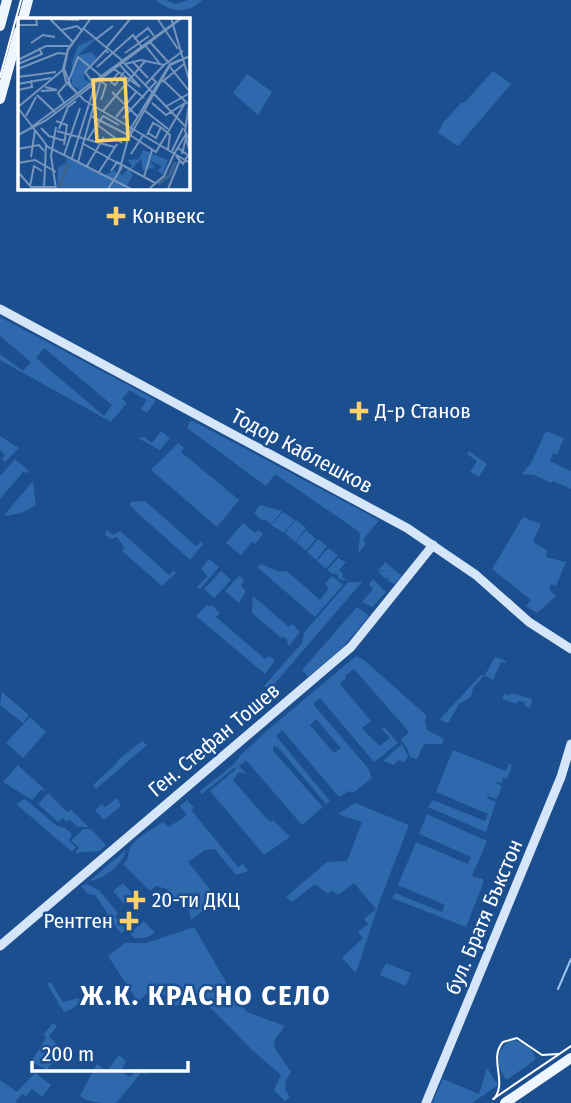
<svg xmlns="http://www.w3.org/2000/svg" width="571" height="1103" viewBox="0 0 571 1103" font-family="'Fira Sans Condensed',sans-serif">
	<rect width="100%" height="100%" fill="#1b4f8f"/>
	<g fill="#2e69ad" fill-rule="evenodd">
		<path d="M156,0h10l9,4 13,-4h14c-13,14 -33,13 -46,0z"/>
		<path d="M493,71l18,13 -53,62 -20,-13 5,-10 19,-21 2,1z"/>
		<path d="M247,74l25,18 -14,23 -25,-22z"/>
		<path d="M0,317l156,83 -9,13 -6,-4 6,-9 -18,-10 -7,9 5,4 -16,19 -111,-62v-6l23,17 8,-9 -31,-26zM44,348l68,57 -8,11 -68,-58z"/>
		<path d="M191,420l188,100 -16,20 3,3 -8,11 2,-19 -2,-4 -83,-57 -9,12 -79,-58z"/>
		<path d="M161,431l9,7 -10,12 -22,-12 6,-1 8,6z"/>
		<path d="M546,431l18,7 -7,17 -4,-2 -3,8 21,10v18l-18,-8 -2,2 -17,-8 -12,-1 9,-11z"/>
		<path d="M0,436l19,12 -14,14 -3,-3 3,-4 -5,-5z"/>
		<path d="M178,443l6,5 -3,4 58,48 -22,27 -66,-57z"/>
		<path d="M469,451l18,13 -8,13 -9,-5 7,-11 -10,-7z"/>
		<path d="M15,459l14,12 -2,2 -4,-1 -23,27v-23z"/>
		<path d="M33,481l3,24 -15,8 -15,3 -1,-2z"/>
		<path d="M145,501l51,45 5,-4 2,2 -13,16 -60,-54 1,-4z"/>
		<path d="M260,505l22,6 -11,13 -6,-4 -2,1 -9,-8z"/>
		<path d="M283,512l12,8 -11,13 -13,-8z"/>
		<path d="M523,517l18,7 -8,18 14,8 -1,7 20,5 -10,24 -5,-2 -2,5 7,7 -19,17 -11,-7 5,-6 -39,-31z"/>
		<path d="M296,520l10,8 -11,14 -10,-9z"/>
		<path d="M243,523l12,10 3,-3 5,4 -8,10 -3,-2 -11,13 -15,-12z"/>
		<path d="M107,530l6,5 7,-4 49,44 5,-4 2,2 -14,13 -40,-35 2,-4 -7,-10 -6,2 -6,-4z"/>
		<path d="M306,530l10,9 -10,12 -10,-9z"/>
		<path d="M318,539l9,7 -11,14 -9,-8z"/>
		<path d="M328,548l10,7 -12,14 -9,-8z"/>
		<path d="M338,558l8,4 -7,8 4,4 -1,3 4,3 3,-1 -2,2 -8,-2 -3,-6 -3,1 -6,-4z"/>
		<path d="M209,559l10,8 -19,22 -3,-2 11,-11 -7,-7z"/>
		<path d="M385,562l17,14 -8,8 -7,-4 4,-5 -5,4 -8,-7 14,-2 -14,1z"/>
		<path d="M261,564l19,8 7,-1 33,29 9,-12 -4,-4 7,-8 11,9 -28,32 -58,-50z"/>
		<path d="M221,571l10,9 -17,18 -10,-9z"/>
		<path d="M239,576l5,4 -3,6 5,5 -7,12 -14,-12z"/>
		<path d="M373,579l13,13 -14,15 -10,-5 11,-13 -4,-5z"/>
		<path d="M348,582h14l-93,108 -5,-4 38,-43 2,-10z"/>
		<path d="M253,596l36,31 4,-3 7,8 -11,14 -3,-8 -6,-1 -28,-24z"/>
		<path d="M207,605l2,2 2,-2 9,8 -4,4 49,42 4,-3 6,4 -10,14 -69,-58z"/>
		<path d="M357,607l12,9 -27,32 -34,29 -6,-7z"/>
		<path d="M356,656l8,4 62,55 -1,8 2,7 17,9 -2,5h-18l-7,15 -7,-2 -3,-9 -6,-8 8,-8 -55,-63 -9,7 1,2 -6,6 31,37 -9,7 17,18 11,-8 -8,-9 2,-2 14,16 -24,19 -54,-64 -7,6 55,64 4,10 -19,15 -4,-2 -10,6 -57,-67 -6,6 54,65 -4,3 -48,-57 -5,-1v5l50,56 -21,18 -56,-65 -7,6 7,8 -7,-2 -6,8 33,38 5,4 2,-2 17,17 -26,18 -54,-64 26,-22 -2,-1 -32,26 -2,-3 33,-26 9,-11 28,-26zM316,719l25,29 -7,5 -24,-28z"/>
		<path d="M495,657l11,4 -1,2 -4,-1 -8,18 -9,-5 -11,13 -2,9 -12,7 -10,18 -3,1 -6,-4 41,-44h4z"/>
		<path d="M2,692l27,23 -6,8 -23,-18z"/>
		<path d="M511,693l21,6 -2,9 -4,-1 -2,-5 -6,-1 -1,3 -15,-5 2,-5 6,2z"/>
		<path d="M30,717l16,15 -23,26 -17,-15z"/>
		<path d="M142,741l5,4 -51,44 -3,-4 23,-21 2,-4z"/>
		<path d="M402,744l6,12 -3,6 -7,-2 -4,5 -11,-4z"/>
		<path d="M453,750l53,21 3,-7 3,1 -5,14 -4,-1 -1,5 -9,-2 9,5 -5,13 -10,-3v2l9,4 -10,30 -58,-25 5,-7 52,21 3,-7 -52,-22z"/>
		<path d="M18,765l28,26 -5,-1 -9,10 -29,-18z"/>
		<path d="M48,793l19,19 4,-2 18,17h-12l-7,-7 -4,2 -3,-4 -5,4 -20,-18z"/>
		<path d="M117,798l4,8 -17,14 -9,-10 7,-6 3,3z"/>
		<path d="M25,799l32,27 8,2 7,6 -3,7 7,6 -4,5 -56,-48z"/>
		<path d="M187,800l7,8 -3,2 47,57 5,-3 5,7 -12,4 -21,-26 -10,1 -17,12 30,37 -27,21 -4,-17 11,-3 -1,-7 -21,6 -9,-10 -11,-3 -6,5 -27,-27c7,-6 4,-9 7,-16 5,-10 24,-20 33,-26l6,5 18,-12 -7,-9z"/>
		<path d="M355,803l54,22 -29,75 -24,73 -14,-15 21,-20 -5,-6 10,-8 -4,-5 12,-10 -22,-26 -16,12 -6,-5 -4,4 -13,-10 -23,18 -6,-5 41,-35 20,-1 15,-39 -24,-8z"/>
		<path d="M427,814l60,27 -15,35 11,3v5l-17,43 -74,-29 3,-5 47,19 3,-7 -47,-20 18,-43 52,22 3,-7 -52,-23z"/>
		<path d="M83,829h8l15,16 -6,6 -25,2 4,-6 -8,-6z"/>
		<path d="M126,850c-2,13 -24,31 -37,31z"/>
		<path d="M123,883l11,12 -10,9 -11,-13z"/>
		<path d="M87,884l12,6 19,23 -3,3 12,14 -6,3c-11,-13 -16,-25 -26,-38l-7,-1 -7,-8z"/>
		<path d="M144,921l11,12 -9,5h-12l-4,-5z"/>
		<path d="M194,927l35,60 18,25 38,14 -10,13 -1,8 17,25 -5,8 -1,10 5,7 -5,4 -11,-11 7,-15 -28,-24 -45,-46 -16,-8 -16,9 -7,-7 5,-5 -4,-3 -5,5 -11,-9 -16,15 -30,-46 17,-13h21z"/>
		<path d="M386,963l25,10 -5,13 -26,-11z"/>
		<path d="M51,982l12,20 16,-4 1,4 -8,7 -8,3 -17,-28z"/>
		<path d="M53,1023l4,3 -8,10 10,11 -2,11 -10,12 -16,-8 15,-24 -2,-4z"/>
		<path d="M512,1040c12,1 20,7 24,19l-29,21c-12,-13 -12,-32 5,-40z"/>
		<path d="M119,1055l7,6 -5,10 9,6 8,-9 12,7 -9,-2 -25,30c-12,0 -29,0 -36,-7l17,-32 10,7z"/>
		<path d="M487,1068l11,17 -26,18h-40l11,-24 36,15z"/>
		<path d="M35,1073l16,12 -9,12 -10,-8 -6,7 -4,-2 -6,7 1,2h-17v-23l17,12z"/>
	</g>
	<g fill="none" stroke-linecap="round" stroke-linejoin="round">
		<path stroke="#9cc4f0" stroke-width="2" d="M558,989l13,-30"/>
		<g stroke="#d6e6fa" stroke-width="9">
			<path d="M0,309l407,219 69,47 53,47 42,27"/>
			<path d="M0,946l351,-299 82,-102"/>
			<path d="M426,1103l135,-326 10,-33"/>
		</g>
		<g stroke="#f0f6ff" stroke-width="10">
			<path d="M23,19l5,-19"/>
			<path d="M0,26l7,-26"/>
			<path d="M0,99l19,-68"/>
			<path d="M505,1103l66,-45"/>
		</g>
		<g stroke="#fff" stroke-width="2">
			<path d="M0,77l21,-77"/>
			<path d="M493,1099l78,-53"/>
			<path d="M494,1099c14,-18 -6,-40 9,-57l14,-4 25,17 16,-1"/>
		</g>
	</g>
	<g fill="#ffd166" stroke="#1b4f8f" stroke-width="2.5">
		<path d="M112.5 205.5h7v7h7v7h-7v7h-7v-7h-7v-7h7z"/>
		<path d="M355.5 400.5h7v7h7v7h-7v7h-7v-7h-7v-7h7z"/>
		<path d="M132.5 889.5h7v7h7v7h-7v7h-7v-7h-7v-7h7z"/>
		<path d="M125.5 910.5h7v7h7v7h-7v7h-7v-7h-7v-7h7z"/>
	</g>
	<g text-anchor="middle" stroke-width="5" stroke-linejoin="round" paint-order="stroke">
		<g font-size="21" fill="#fff" stroke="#1b4f8f" text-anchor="start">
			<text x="132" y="223">Конвекс</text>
			<text x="375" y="418">Д-р Станов</text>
			<text x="152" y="907">20-ти ДКЦ</text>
			<text x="113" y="928" text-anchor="end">Рентген</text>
		</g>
		<g font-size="21" fill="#fff" stroke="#1b4f8f">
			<text transform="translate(302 451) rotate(28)" y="7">Тодор Каблешков</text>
			<text transform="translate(214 740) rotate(-40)" y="7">Ген. Стефан Тошев</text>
			<text transform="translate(484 917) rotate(-67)" y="7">бул. Братя Бъкстон</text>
		</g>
		<g font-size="28" font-weight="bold" letter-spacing="2" fill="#fff" stroke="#1b4f8f">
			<text x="206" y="1005">Ж.К. КРАСНО СЕЛО</text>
		</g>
	</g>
	<g transform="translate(18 18)">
		<rect width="172" height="172" fill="#1b4f8f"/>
		<path d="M77,20l1,1 -19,17 14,-4 6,6 -13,14v7l8,4 -11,8 -9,-6v-23l6,-16zM125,132l25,10 -5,15 -5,-4 4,-5 -13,-6 6,7 -12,4 -2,-12 -11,12 3,4 -8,14h-68l1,-22 8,-4 1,-5 37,17 10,-4 8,4 10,-9 -4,-6 11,-1z" fill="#2e69ad"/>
		<path fill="none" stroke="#3c6290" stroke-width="3.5" d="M140,166l12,-9 5,-13M41,170l9,-24"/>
		<path fill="none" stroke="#7695bc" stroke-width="2" d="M31,0l25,25M139,0l21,31M153,0l19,65M33,1l28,1M0,2v28M0,7h19l-1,-7M66,11l40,33M44,12l15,-4 6,5M78,21l17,-13M116,21l14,-11 6,8M132,24l19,21M13,25l12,-8 12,2M127,27l15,19M88,30l25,-30M107,35l24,-17M0,42l28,-14h23M114,43l16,17M105,44l62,64M0,46l24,-10 -3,-6M107,46l16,-4 23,5 19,-14M79,49l36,-32 8,11M152,49l20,25M0,51l40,-16 9,1M96,51l26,18 -21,-23M101,54l-8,10 4,3 9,-13M0,59l38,-5M103,61l23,19M145,62l25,24M144,64l22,-18M50,65l10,-26 23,19M50,65l16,17 106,63M75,65l-8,-11 21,-22 2,3M0,66l33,-6M128,66l18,-19M53,68l-7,-17 4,-19 23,-32M0,72l14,-3 -1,-7M23,73l16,-1 -12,-3M94,74l26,25M19,77l18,17M61,77l-13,-13 -3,-13 5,-20 23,-31M172,80l-5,33 5,10M83,82l5,-15 -5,-4M134,85l14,12 19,-12M47,86l-7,-11 8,-9M0,89l46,-38M147,89l25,-14M0,90l30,39 83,42M126,92l24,19M85,93l43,-51M8,98l10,-19M73,98l37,19M98,99l21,-26M105,100l33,-36 -4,-4M38,103l11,4 -3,20M78,106l26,19M38,109l-5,29 5,33M12,110l151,-110M23,110l8,8 16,5M41,111l9,-22 8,-6M39,113l57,16M130,115l8,5 5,-11M0,117l27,-14 137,-103M112,117l26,17 29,-49M129,117l6,-12 9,5 8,7 -2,14M70,121l15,-23 16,9M64,125l37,21M108,125l44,-78 20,-9M0,131l21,-4 5,6M154,133l11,-23M113,136l13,-20M156,136l12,-20M164,136l4,-16 3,11M46,137l16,-47M158,138l7,8 5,-9 -10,-7M13,139l4,-27M54,140l23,-73M60,144l24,-86M0,145l17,-3 21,12M69,148l17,-29M93,153l6,-9 38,21M0,154l13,15h25M81,154l18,-28M101,154l12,-44 39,-64 20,-8M126,159l8,-27M12,168l4,-20 8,5M132,170l14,-12 10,-22M26,171l2,-44M90,171l14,-22M150,171l12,-29"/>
		<path fill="#ffd166" fill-opacity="0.15" stroke="#ffd166" stroke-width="3.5" d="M107,61l3,60 -31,2 -4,-61z"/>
		<rect width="172" height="172" fill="none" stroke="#fff" stroke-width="3.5"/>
	</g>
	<path d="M32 1061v10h156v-10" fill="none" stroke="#ffffff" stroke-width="3.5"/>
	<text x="42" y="1061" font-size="21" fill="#ffffff" stroke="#1b4f8f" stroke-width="5" paint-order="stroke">200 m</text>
</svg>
